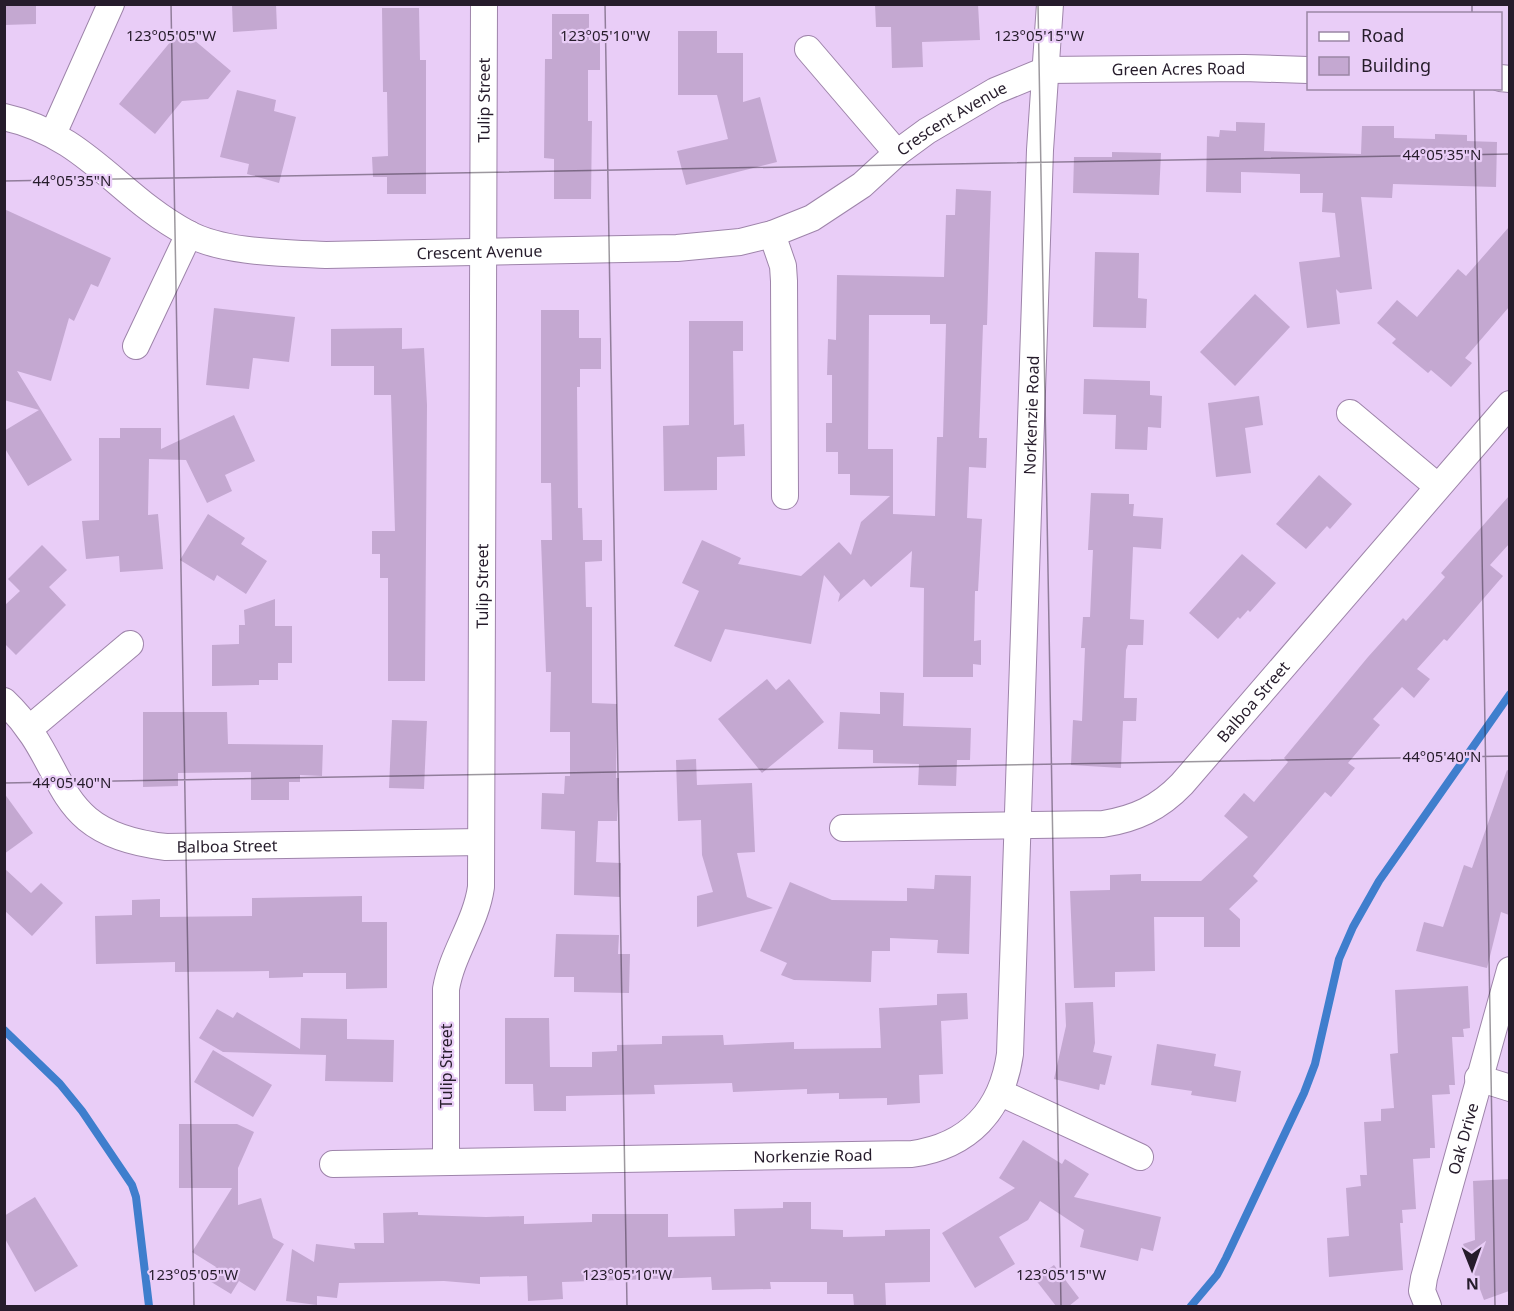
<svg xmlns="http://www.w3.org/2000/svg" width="1514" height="1311" viewBox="0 0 1514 1311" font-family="'Noto Sans',sans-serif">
	<rect width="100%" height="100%" fill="#e9cdf7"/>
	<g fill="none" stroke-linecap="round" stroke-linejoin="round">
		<g stroke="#3f7ecd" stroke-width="8">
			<path d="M4,1030l56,54 22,27 50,74 4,12 13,109"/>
			<path d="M1191,1306l26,-31 9,-17 78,-165 11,-29 24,-105 14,-32 26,-46 131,-187"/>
		</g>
	</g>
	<g fill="#c4a8d1" fill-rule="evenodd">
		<path d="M4,4h32v20l-32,1z"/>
		<path d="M232,4h44l1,25 -44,3z"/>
		<path d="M875,4h103l2,36 -58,2 1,25 -31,1 -1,-41h-15z"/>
		<path d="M382,8h37l1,52h6v134h-39v-17h-14l-1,-20 16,-1 -1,-64h-4z"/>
		<path d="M552,14h37v26h11v30h-12v51h4l-1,78h-37v-40l-10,-1 1,-99h7z"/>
		<path d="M181,29l50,42 -23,28 -26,2 -27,33 -36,-30z"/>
		<path d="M678,31h39v22h26v49l17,-5 17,65 -91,23 -9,-34 51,-12 -11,-44h-39z"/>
		<path d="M237,90l39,10 -2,11 22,6 -17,66 -32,-9 2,-10 -29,-7z"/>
		<path d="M1236,122l29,1 -1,28 97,3 1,-28h32v12l41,1v-5l32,1v6l30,1 -1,45 -103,-3 -1,14 -31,-1 11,92 -32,4 -4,-4 4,35 -33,4 -8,-66 41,-5 -5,-44 -13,-1 1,-19h-23v-19l-59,-2v21l-35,-1 1,-56 12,1 1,-7 16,1z"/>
		<path d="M1112,152l49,1 -2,42 -86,-2 1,-36h38z"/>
		<path d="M956,189l35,2 -4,134h-4l-4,113h8l-1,30 -17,-1 -2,51 15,1 -4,72h-3l-1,50 7,-1v25l-8,-1v13h-50l1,-89 -14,-1 2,-36 -41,36 -7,-8 -26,23 2,-8 -16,-19 -13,69 -86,-15 -14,33 -37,-16 25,-55 -17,-8 20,-43 39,18 -3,6 63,12 38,-34 12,13 10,-33 29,-26 -40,-1v-21h-12v-22h-12v-29h6v-48h-5l1,-36 8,1 1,-65 107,2 2,-62h9zM869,315h61v9h16l-3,113h-6l-2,79 -42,-2v-65h-25z"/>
		<path d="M4,209l107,49 -13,29 -7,-3 -17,37 -5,-3 -18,63 -34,-10 55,89 -44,26 -24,-39v-16l35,-21 -35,-10z"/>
		<path d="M1509,227v80l-44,51 7,5 -21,24 -20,-17 -3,3 -36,-30 4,-4 -19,-16 20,-23 20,17 41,-48 8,7z"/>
		<path d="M1095,252l44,1 -1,45 9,1 -1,29 -53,-1z"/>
		<path d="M1255,294l35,33 -55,59 -35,-34z"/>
		<path d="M214,308l81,9 -6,45 -36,-4 -4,31 -43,-4z"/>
		<path d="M541,310h38v28h22v31h-21v18h-3l1,121h4l1,32h19v21l-17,1 1,45h6v96l25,1 -1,74h3l-2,43h-19l-2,41 25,1 -1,34 -46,-2 1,-64 -34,-2 1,-36 22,1 1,-18h5v-44h-20l1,-60h-5l-5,-132h11l-1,-57h-10z"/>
		<path d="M689,321h54v30h-10l1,74 10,-1 1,32 -28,1v33l-53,1 -1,-65 26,-1z"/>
		<path d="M402,328v21l22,-1 3,57 -2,276h-37v-103h-8v-24h-8v-23h23l-4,-136h-17v-29h-43v-37z"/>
		<path d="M1084,379l66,2v14l12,1 -1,32 -13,-1 -1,23 -32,-1 1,-34 -33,-1z"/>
		<path d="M1259,396l4,29 -18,3 6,45 -35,4 -8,-74z"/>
		<path d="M234,415l21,46 -30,14 7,16 -25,12 -21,-43 -37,-1 -1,56 10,-1 5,55 -43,3 -1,-16 -33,3 -4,-38 17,-1v-82h21v-10h41v21z"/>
		<path d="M1319,475l33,29 -22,25 -3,-3 -21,23 -30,-25z"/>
		<path d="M1091,493l38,1v10h5l-1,12 30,2 -2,31 -28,-2 -3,72 14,1 -1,25h-15l-2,5 -2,48h13l-1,23h-13l-2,47 -50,-3 2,-45 9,1 3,-73h-4l2,-31h7l3,-67h-5z"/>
		<path d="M1509,496v48l-19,21 13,11 -56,65 -3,-2 -27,30 13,10 -16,19 -12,-11 -29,32 7,6 -32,38 7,5 -24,29 -6,-5 -72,84 5,5 -29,28 11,10v28h-36v-30h-50l1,54 -40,1v15l-41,1 -4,-97 40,-1v-15l31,-1v7h60l47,-44 -24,-21 20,-23 10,9 34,-40 -4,-4 84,-101 35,-39 3,3 39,-44 -4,-4z"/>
		<path d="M208,514l37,24 -4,6 26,17 -21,33 -29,-19 -3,6 -34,-21z"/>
		<path d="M42,545l25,25 -18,17 17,18 -50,50 -12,-12v-37l16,-15 -12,-12z"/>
		<path d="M1242,554l34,29 -26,29 -2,-2 -8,9 -2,-2 -20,22 -29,-26z"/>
		<path d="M275,599v27h17v37h-14v17h-19v5l-47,1v-41l27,-1v-19h6l-1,-15z"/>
		<path d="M767,679l9,11 13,-11 35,43 -62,51 -44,-54z"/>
		<path d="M880,692l24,1 -1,33 68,2 -1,32h-13l-1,26 -38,-1 1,-21 -46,-1v-13l-35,-1 2,-37 40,2z"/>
		<path d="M143,712h84l1,32 95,1 -1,31 -22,-1v7h-11v18h-38v-28l-73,1v13l-35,1z"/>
		<path d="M392,720l35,1 -3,68 -35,-1z"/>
		<path d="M696,759l1,26 55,-2 3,69 -18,1 10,44 26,11 -76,19v-31l16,-4 -11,-37 -1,-35 -23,1 -2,-61z"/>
		<path d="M1507,770l2,1v144l-8,-3 -14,56 -71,-17 8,-29 19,5 21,-62 8,3z"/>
		<path d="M4,793l29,40 -29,21z"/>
		<path d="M4,868l27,25 10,-10 22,20 -31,33 -28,-26z"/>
		<path d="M935,875l36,1 -2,78 -32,-1 1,-13 -48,-2v13h-18l-1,31 -77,-2 -13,-5 6,-12 -27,-12 30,-69 42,18 75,1v-13l27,1z"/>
		<path d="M362,896v26h25v66l-41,1v-16h-43v4l-34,1v-7l-94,1v-10l-79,2 -1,-48 37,-1v-15l28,-1v18l92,-1v-18z"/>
		<path d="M556,934l63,1 -1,19h12l-1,39 -55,-1v-15h-20z"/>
		<path d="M1468,986l2,42 -7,1 1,8h-12l3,48h-6l1,9 -18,1 3,53h-5v10l-17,1 3,50 -14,1 1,13h-3l3,47 -74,7 -2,-39 22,-2 -3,-48 15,-2 -1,-11h7l-3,-53 17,-1v-12l13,-1 -4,-54 8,-1 -3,-63z"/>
		<path d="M967,993l1,26 -27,2 2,53 -24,1 1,28 -33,2v-7l-48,1v-6l-32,1v-5l-74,3 -1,-9 -78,2 1,9 -89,2v15h-32l-1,-27h-28v-66h44l1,49h42v-15l25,-1v-6l45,-1v-8l61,-1 1,10 70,-3v7l87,-1 -2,-40 58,-3v-11z"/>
		<path d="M1093,1002l2,41 -2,9 19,4 -7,29 -5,-1 -1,6 -45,-11 12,-53 -1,-23z"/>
		<path d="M217,1009l16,9 4,-6 63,37 1,-31 46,1v20l47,1 -1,42 -68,-1 1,-26 -103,-3 -24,-14z"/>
		<path d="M1157,1044l59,10 -2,12 27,5 -5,31 -45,-7 1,-4 -41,-6z"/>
		<path d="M213,1050l59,35 -19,32 -59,-35z"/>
		<path d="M179,1124h58l17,8 -16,36v37l23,-7 12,40 11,6 -29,47 -16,-10 -8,13 -23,-14 8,-13 -24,-15 40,-64h-53z"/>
		<path d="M1023,1140l39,24 3,-5 24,15 -15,23 87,20 -8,34 -12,-3 -3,13 -58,-14 4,-17 -44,-29 -12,19 -29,17 16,27 -40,24 -33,-55 73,-45 -16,-10z"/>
		<path d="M1509,1179v112l-25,9 -21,-56 12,-4 -2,-59z"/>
		<path d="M35,1197l43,69 -43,26 -31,-55v-21z"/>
		<path d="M783,1202h28v27l32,1v7l42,-1v-6l45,-1v53l-45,1 1,23h-32l-1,-12h-26v-12h-57l1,7 -59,1 -1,-13 -149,5 1,17 -35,2 -1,-25 -47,1v7l-36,-3 -105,2 -2,15 -20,-2v9l-31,-4 6,-52 22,13 2,-18 39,5 -1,-6h30l-1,-30 35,-1v3l68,2 38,-1v8l68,-2v-8h76v23l67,-1 -1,-27 49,-1z"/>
		<path d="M1054,1265l25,33 -10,8h-13l-21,-27z"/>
	</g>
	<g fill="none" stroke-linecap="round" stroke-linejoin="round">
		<defs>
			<g id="minor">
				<path d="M808,49l89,104"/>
				<path d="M1500,78l10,1"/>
				<path id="s1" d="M4,117c82,18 115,80 183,116 36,20 98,20 139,22l351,-7 63,-6 32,-8 40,-16 50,-33 35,-32 30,-22 68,-40 51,-21 198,-2 64,2"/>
				<path d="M53,134l58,-130"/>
				<path d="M772,234l11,32 1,15 1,215"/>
				<path d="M136,346l53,-112"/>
				<path d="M1350,413l87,73"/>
				<path id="s2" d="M4,701c69,65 41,132 162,146l315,-5"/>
				<path d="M29,729l101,-85"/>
				<path id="s3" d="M843,828l260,-4c32,-5 56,-16 79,-40l328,-380"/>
				<path d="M1478,1078l32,10"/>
				<path d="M1001,1093l139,64"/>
				<path id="s4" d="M446,1162v-173c6,-36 30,-66 35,-102l3,-883"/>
				<path id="s5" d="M333,1164l579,-10c57,-8 90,-44 98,-100l30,-904 10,-146"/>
				<path id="s6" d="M1428,1306l-6,-15 2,-13 86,-308"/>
			</g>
		</defs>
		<use href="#minor" stroke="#9e84aa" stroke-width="28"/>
		<use href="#minor" stroke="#fff" stroke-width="26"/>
	</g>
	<path fill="none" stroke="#261c2b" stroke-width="1.5" stroke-opacity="0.45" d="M171,4l23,1302M605,4l22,1302M1038,4l23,1302M1472,4v10M1474,88l21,1218M4,181l1506,-27M4,783l1506,-27"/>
	<g text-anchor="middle" stroke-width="4.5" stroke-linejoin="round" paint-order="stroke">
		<g font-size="16" fill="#261c2b" stroke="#e9cdf7">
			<text dy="6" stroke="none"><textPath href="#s1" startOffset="1262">Green Acres Road</textPath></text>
			<text dy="6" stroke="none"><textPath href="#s4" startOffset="1068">Tulip Street</textPath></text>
			<text dy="6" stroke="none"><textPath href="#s1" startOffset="1023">Crescent Avenue</textPath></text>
			<text dy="6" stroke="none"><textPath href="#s1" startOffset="514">Crescent Avenue</textPath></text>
			<text dy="6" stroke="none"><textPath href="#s5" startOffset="1370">Norkenzie Road</textPath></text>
			<text dy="6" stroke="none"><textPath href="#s4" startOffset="582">Tulip Street</textPath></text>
			<text dy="6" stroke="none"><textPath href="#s3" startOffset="459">Balboa Street</textPath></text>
			<text dy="6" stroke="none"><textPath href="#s2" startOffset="291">Balboa Street</textPath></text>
			<text transform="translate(446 1066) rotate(-90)" y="6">Tulip Street</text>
			<text dy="6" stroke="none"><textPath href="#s6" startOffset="174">Oak Drive</textPath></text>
			<text dy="6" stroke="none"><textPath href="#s5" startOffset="480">Norkenzie Road</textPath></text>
		</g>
	</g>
	<g font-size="15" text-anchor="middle" fill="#261c2b" stroke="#e9cdf7" stroke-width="4.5" stroke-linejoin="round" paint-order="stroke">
		<text x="171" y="41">123°05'05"W</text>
		<text x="605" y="41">123°05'10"W</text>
		<text x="1039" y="41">123°05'15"W</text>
		<text x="1442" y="160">44°05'35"N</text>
		<text x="72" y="186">44°05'35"N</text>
		<text x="1442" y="762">44°05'40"N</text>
		<text x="72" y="788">44°05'40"N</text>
		<text x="193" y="1280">123°05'05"W</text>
		<text x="627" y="1280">123°05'10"W</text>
		<text x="1061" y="1280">123°05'15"W</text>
	</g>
	<rect width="1514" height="1311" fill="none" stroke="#261c2b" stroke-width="12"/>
	<rect x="1307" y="12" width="195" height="78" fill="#e9cdf7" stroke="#9b86a5" stroke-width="1.5"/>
	<rect x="1319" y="32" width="30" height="9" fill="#ffffff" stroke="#9b86a5" stroke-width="1.5"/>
	<text x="1361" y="42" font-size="18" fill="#261c2b">Road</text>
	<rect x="1319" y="57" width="30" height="18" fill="#c4a8d1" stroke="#9b86a5" stroke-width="1.5"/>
	<text x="1361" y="72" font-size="18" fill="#261c2b">Building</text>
	<g transform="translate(1472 1269) rotate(179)" stroke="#e9cdf7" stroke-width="4.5" paint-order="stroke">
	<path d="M0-4.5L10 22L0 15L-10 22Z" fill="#261c2b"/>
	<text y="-9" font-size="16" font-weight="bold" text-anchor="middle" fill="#261c2b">N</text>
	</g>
</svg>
